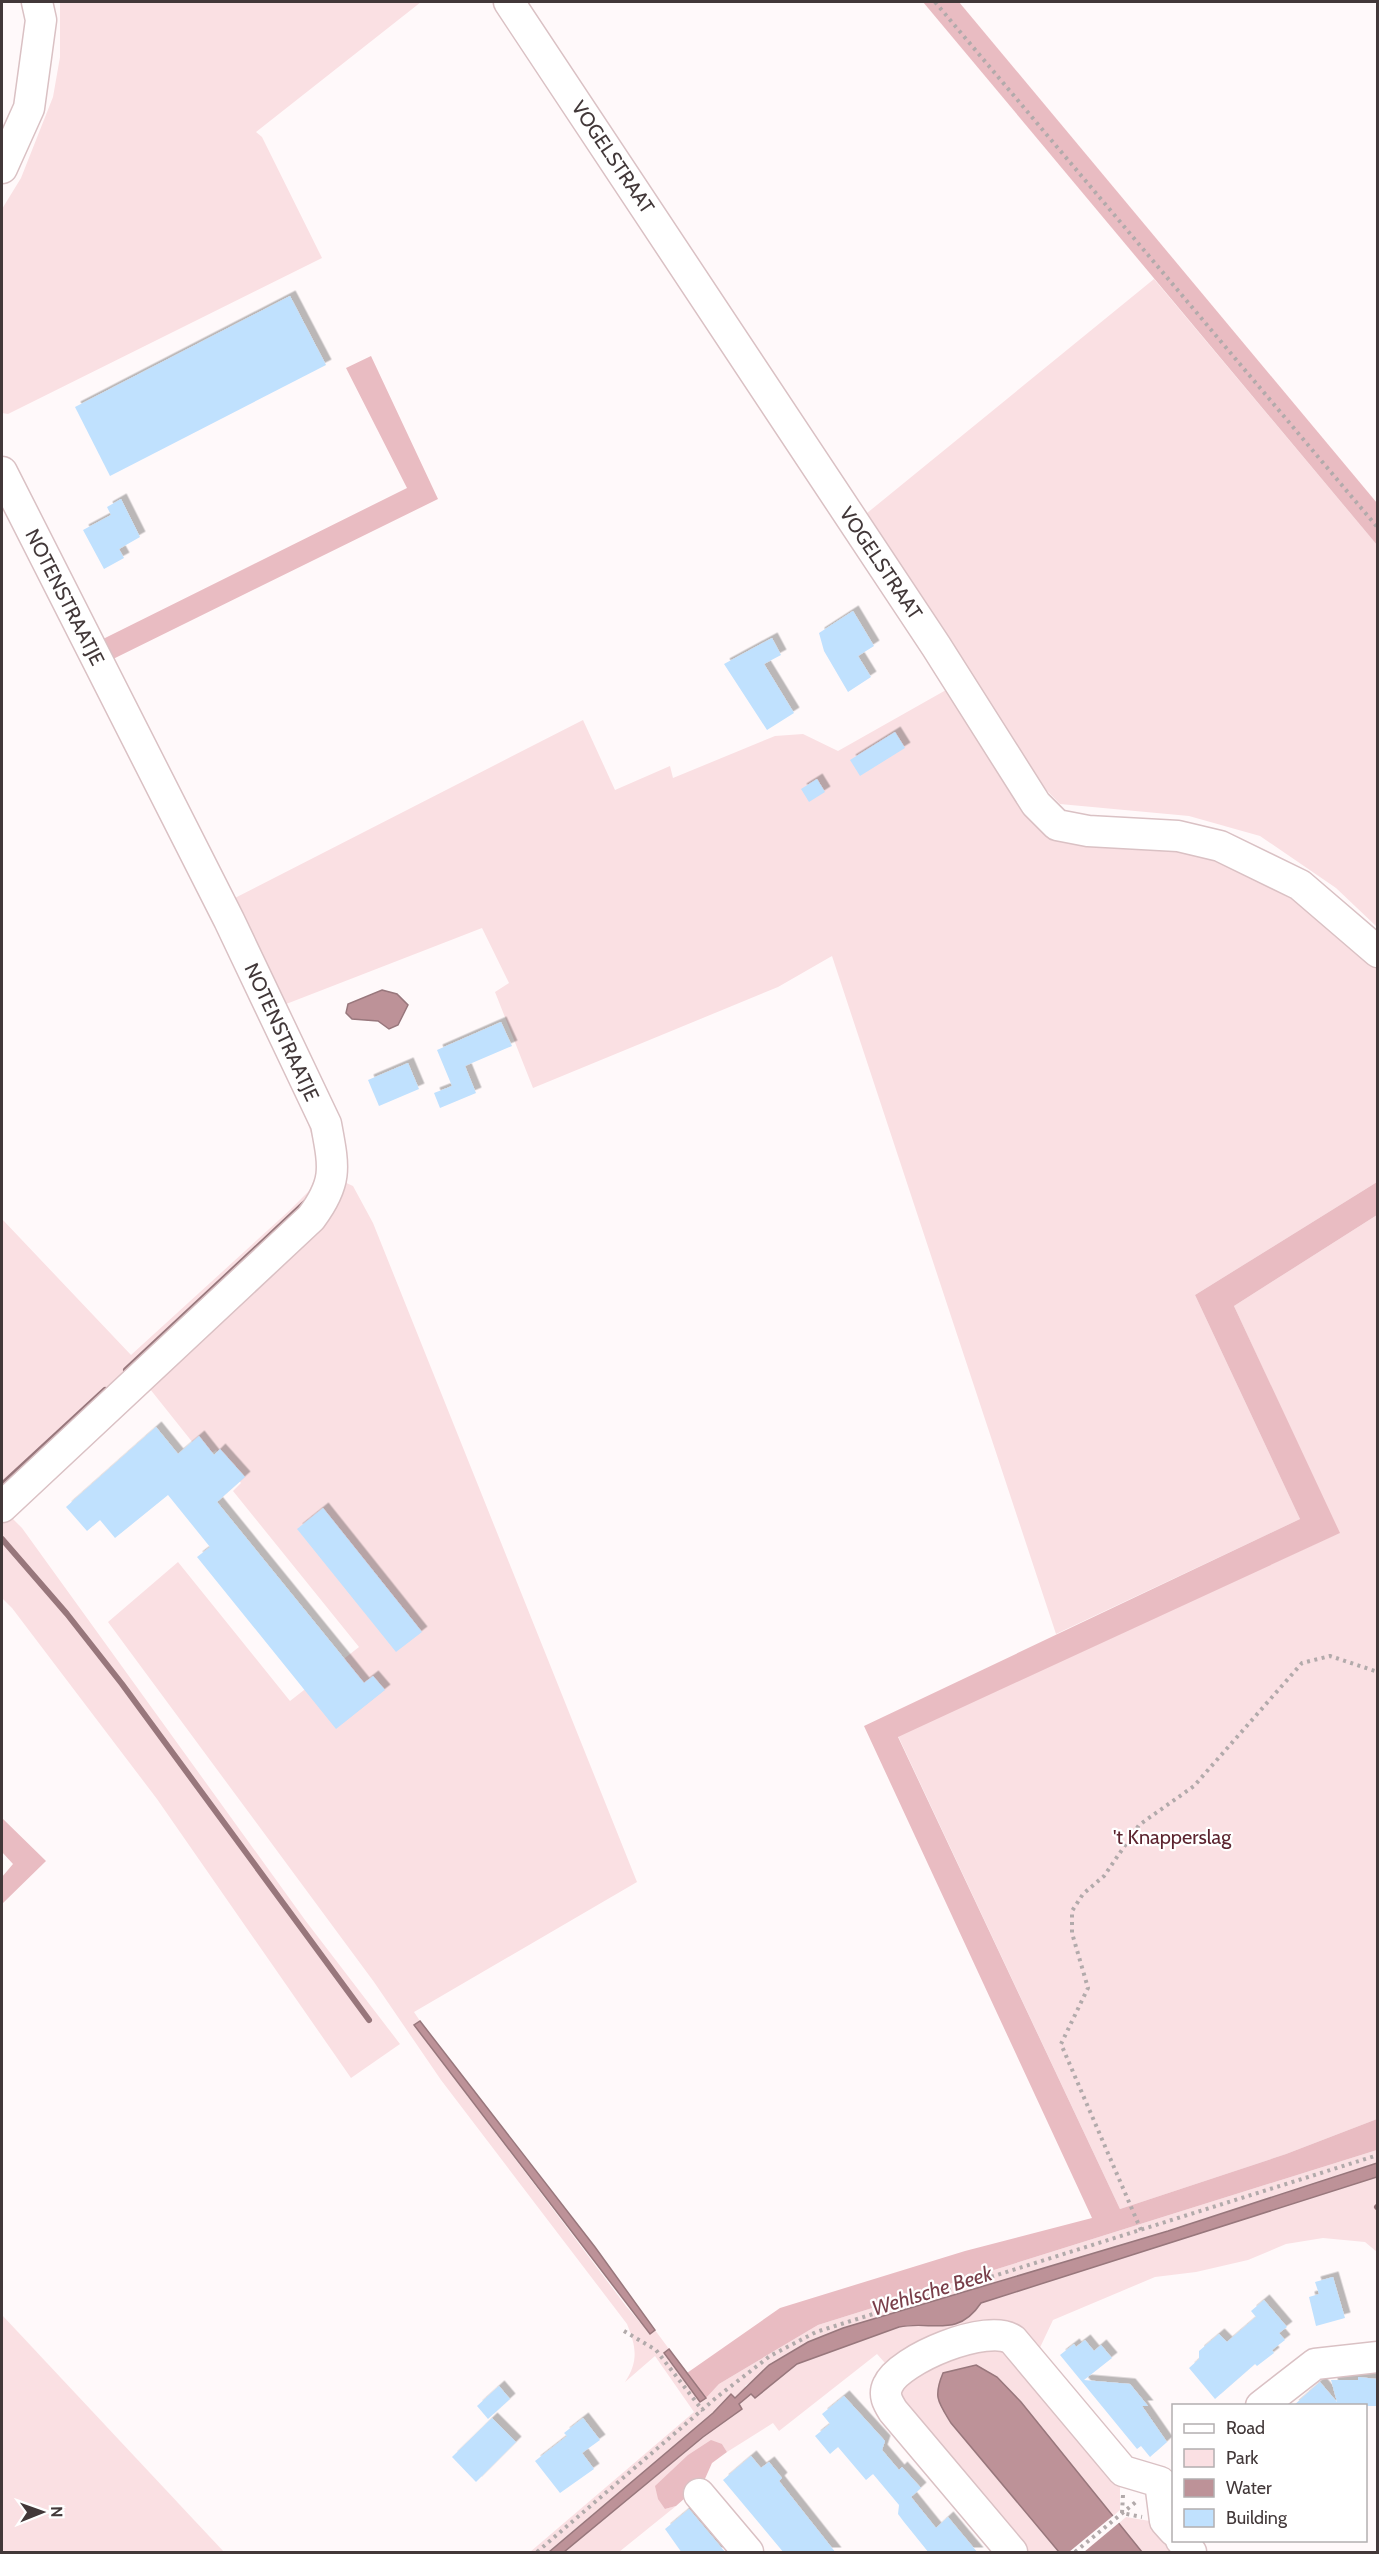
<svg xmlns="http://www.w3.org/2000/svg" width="1379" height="2554" viewBox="0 0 1379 2554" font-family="Cabin,sans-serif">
	<defs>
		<filter id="shadow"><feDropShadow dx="5.5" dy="-5.5" stdDeviation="0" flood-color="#0004"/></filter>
	</defs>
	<rect width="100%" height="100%" fill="#fff9fa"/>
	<g fill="#fae0e3">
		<path d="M60,2h361l-165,130 6,5 60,121 -314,156 -6,-1v-204l19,-31 32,-81 7,-40z"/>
		<path d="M1154,279l223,266v382l-41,-39 -76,-52 -71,-20 -129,-12 -36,-37 -163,-249z"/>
		<path d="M2,482l315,634 5,71 -320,311v-279l129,136 159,-145 19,-19 8,-18v-20l-9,-29 -50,-114 -256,-505z"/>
		<path d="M946,690l64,103 36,33 107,10 122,45 81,61 21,26v214l-182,113 105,224 -244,115 -224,-678 -54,31 -245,101 -38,-96 14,-9 -27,-55 -201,78 -52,-105 354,-181 32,70 55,-24 3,12 102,-42 28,-2 35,17z"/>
		<path d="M342,1181l11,5 20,37 264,659 -223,130 6,9 -6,4 212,281 24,28 5,-4 14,19 -5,4 40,47 15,-16 99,-59 559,-175v13l-209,68 -325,97 -35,14 -63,44 2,3 -12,9 -4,-3 -18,18 -165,139h-18l164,-140 -39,-56 -30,26c14,-21 11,-36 2,-58l-186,-244 -67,-98 -266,-360 70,-60 112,139 69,-54 -126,-156 8,-8 -25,-33 -11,8 -63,-79z"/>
		<path d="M1377,1215v904l-91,35 -166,55 -222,-473 441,-203 -105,-227z"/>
		<path d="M7,1513l15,15 283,392 95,124 -49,34 -194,-279 -145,-191 -10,-10v-82z"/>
		<path d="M1377,2177v75l-12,-10 -42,-4 -37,6 -38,16 -52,12 -41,5 -102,43 -17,36 -23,-27 -121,42 -15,-17 -98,77 -6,-8 -46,29 -5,-8 -57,65 11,-3 -57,46h-55l139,-115 39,-28 -3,-5 12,-10 3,4 43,-34 102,-37c31,-7 60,11 82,-24z"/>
		<path d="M2,2315l222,237h-222z"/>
		<path d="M997,2341l123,137v32l-8,7 -8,-11 -42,46h-41l-123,-147 -1,-15 20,-20z"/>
		<path d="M1126,2517l30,5 25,30h-43l-20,-28z"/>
	</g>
	<g fill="#e9bcc2">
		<path d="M923,2h36l418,501v42z"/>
		<path d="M371,356l67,143 -329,162 -10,-20 308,-153 -61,-120z"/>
		<path d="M1377,1182v33l-143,91 106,227 -442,204 222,472 166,-55 91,-35v31l-559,175 -99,59 -13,14 -19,-25 93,-65 185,-57 127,-33 -228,-492 436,-207 -105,-224z"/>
		<path d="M2,1818l44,43 -44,43v-27l11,-13 -11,-12z"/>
		<path d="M711,2440l11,4 5,8 -15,11 -8,18 -28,25 -11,3 -7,-10 -3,-13 33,-31z"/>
	</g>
	<g fill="#bd9298" stroke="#98777c" stroke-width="1.5">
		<path d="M382,990l15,4 11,11 -10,20 -9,4 -11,-8 -26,-2 -6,-6 2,-9z"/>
		<path d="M420,2021l175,226 60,83 -5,4 -236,-309z"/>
		<path d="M1377,2163v14l-396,126c-24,36 -50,17 -82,24l-102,37 -42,34 -4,-4 -12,10 3,5 -39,28 -139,115h-15l164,-139 18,-19 4,4 34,-33 39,-23 35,-14 325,-97z"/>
		<path d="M669,2349l37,49 -6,4 -36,-49z"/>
		<path d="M976,2365l21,12 24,25 121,150h-83l-108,-129c-13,-21 -18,-26 -8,-50z"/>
	</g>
	<path fill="#fff9fa" d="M1114,2515l6,7 -36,30h-15z"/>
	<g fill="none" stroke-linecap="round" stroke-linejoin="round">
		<g stroke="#98777c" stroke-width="6">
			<path d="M126,1370l180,-168"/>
			<path d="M2,1485l103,-95"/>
			<path d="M2,1539l65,75 55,70 247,336"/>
			<path d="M1377,2207l1,1"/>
		</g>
	</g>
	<g fill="#c0e1fe" filter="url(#shadow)">
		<path d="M290,296l36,69 -216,111 -35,-69z"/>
		<path d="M121,499l19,38 -21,12 5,9 -20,11 -21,-39 28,-15 -4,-8z"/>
		<path d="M853,611l21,35 -16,10 13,21 -23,15 -24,-41 -5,-18z"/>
		<path d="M772,638l9,17 -17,9 30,49 -27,17 -43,-66z"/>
		<path d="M895,732l10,16 -45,28 -10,-16z"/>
		<path d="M817,779l8,13 -16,10 -8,-13z"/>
		<path d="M501,1022l11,24 -47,20 11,27 -36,15 -6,-15 18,-7 -15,-36z"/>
		<path d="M408,1063l11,26 -40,17 -11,-26z"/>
		<path d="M156,1427l22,27 21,-18 15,19 6,-6 25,28 -28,25 147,181 9,-7 12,14 -49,39 -139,-172 13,-10 -42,-52 -53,43 -15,-18 -13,11 -21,-24z"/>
		<path d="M323,1508l99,124 -26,20 -99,-123z"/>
		<path d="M1333,2277l12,41 -29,8 -7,-29 10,-3 -4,-12z"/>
		<path d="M1264,2300l23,27 -8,6 6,7 -13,10 2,3 -17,13 -2,-2 -40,35 -26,-31 10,-9v-8l20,-17 8,8 29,-25 -5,-6z"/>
		<path d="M1085,2340l9,11 7,-6 11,13 -28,22 46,4 18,22h-6l25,36 -17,15 -9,-11 -4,3 -77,-94 14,-11 2,3z"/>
		<path d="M1358,2377l19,2v27h-84l27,-24 17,20 -6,-22h27z"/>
		<path d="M499,2386l11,13 -22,20 -11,-13z"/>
		<path d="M844,2396l41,45 -3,9 17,20 3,-3 19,21 -10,9 25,31 12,-11 30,36h-49l-25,-31 -6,-8 1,-9 -26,-31 -7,6 -28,-33 -8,7 -15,-18 15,-12 -8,-10z"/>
		<path d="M492,2418l24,24 -40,40 -24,-25z"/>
		<path d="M583,2418l17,22 -18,13 12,16 -34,24 -25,-32 32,-25 -3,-3z"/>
		<path d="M751,2456l10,12 8,-6 13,16 -3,3 57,72h-52l-61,-73z"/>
		<path d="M689,2509l37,44h-44l-17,-24z"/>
	</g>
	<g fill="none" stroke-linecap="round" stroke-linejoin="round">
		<defs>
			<g id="minor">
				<path d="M509,2l427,644 100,158 21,21 31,6 90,5 42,10 80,39 78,67"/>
				<path d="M2,168l27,-60 12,-88 -4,-18"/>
				<path d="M2,472l227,448 97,204c8,43 12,58 -15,94l-309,289"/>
				<path d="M1261,2406l54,-42 63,-7"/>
				<path d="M699,2494l49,58"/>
				<path d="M1181,2540l10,12"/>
				<path d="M1012,2552l-119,-141c-5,-8 -10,-16 -5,-26 11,-26 101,-63 125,-45l110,131 37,11 5,39 9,10"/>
			</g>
		</defs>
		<use href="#minor" stroke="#dac1c4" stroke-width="33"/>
		<g stroke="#b2aaab" stroke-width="4" stroke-dasharray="3 4.5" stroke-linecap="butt">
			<path d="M935,2l443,526"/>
			<path d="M1141,2230l-80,-186 27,-56 -16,-55v-22l11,-17 21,-18 35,-51 55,-39 108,-123 28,-7 48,16"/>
			<path d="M624,2331l32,19 47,61"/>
			<path d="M1123,2495l-1,18 20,4"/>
			<path d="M537,2552l180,-155 53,-41 46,-24 562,-177"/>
			<path d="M1075,2552l62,-51"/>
		</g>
		<use href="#minor" stroke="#fff" stroke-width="30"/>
	</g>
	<g text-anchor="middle" stroke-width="4.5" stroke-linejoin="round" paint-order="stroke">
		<g font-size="20" fill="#423839" stroke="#fff">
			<text transform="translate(613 157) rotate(56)" y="7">VOGELSTRAAT</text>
			<text transform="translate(881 563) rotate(56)" y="7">VOGELSTRAAT</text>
			<text transform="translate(65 597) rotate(63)" y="7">NOTENSTRAATJE</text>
			<text transform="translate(282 1032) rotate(65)" y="7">NOTENSTRAATJE</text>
		</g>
		<g font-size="20" fill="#5c242f" stroke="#fff">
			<text x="1172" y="1844">'t Knapperslag</text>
		</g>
		<g font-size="21" font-style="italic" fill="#793e49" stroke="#fff">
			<text transform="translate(932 2291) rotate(-17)" y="7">Wehlsche Beek</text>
		</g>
	</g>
	<rect width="1379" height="2554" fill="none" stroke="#423839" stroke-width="6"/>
	<rect x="1172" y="2404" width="195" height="138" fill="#ffffff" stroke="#b3afb0" stroke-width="1.5"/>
	<rect x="1184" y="2424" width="30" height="9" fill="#ffffff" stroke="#b3afb0" stroke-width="1.5"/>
	<text x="1226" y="2434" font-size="18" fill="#423839">Road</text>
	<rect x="1184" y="2449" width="30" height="18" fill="#fae0e3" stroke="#b3afb0" stroke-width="1.5"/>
	<text x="1226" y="2464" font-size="18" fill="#423839">Park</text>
	<rect x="1184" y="2479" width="30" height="18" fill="#bd9298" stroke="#b3afb0" stroke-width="1.5"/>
	<text x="1226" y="2494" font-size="18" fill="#423839">Water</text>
	<rect x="1184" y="2509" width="30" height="18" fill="#c0e1fe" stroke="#b3afb0" stroke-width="1.5"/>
	<text x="1226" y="2524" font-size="18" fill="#423839">Building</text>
	<g transform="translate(42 2512) rotate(89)" stroke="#ffffff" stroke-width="4.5" paint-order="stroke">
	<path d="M0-4.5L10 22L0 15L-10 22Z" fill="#423839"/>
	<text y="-9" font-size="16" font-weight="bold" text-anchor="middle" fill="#423839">N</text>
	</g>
</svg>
